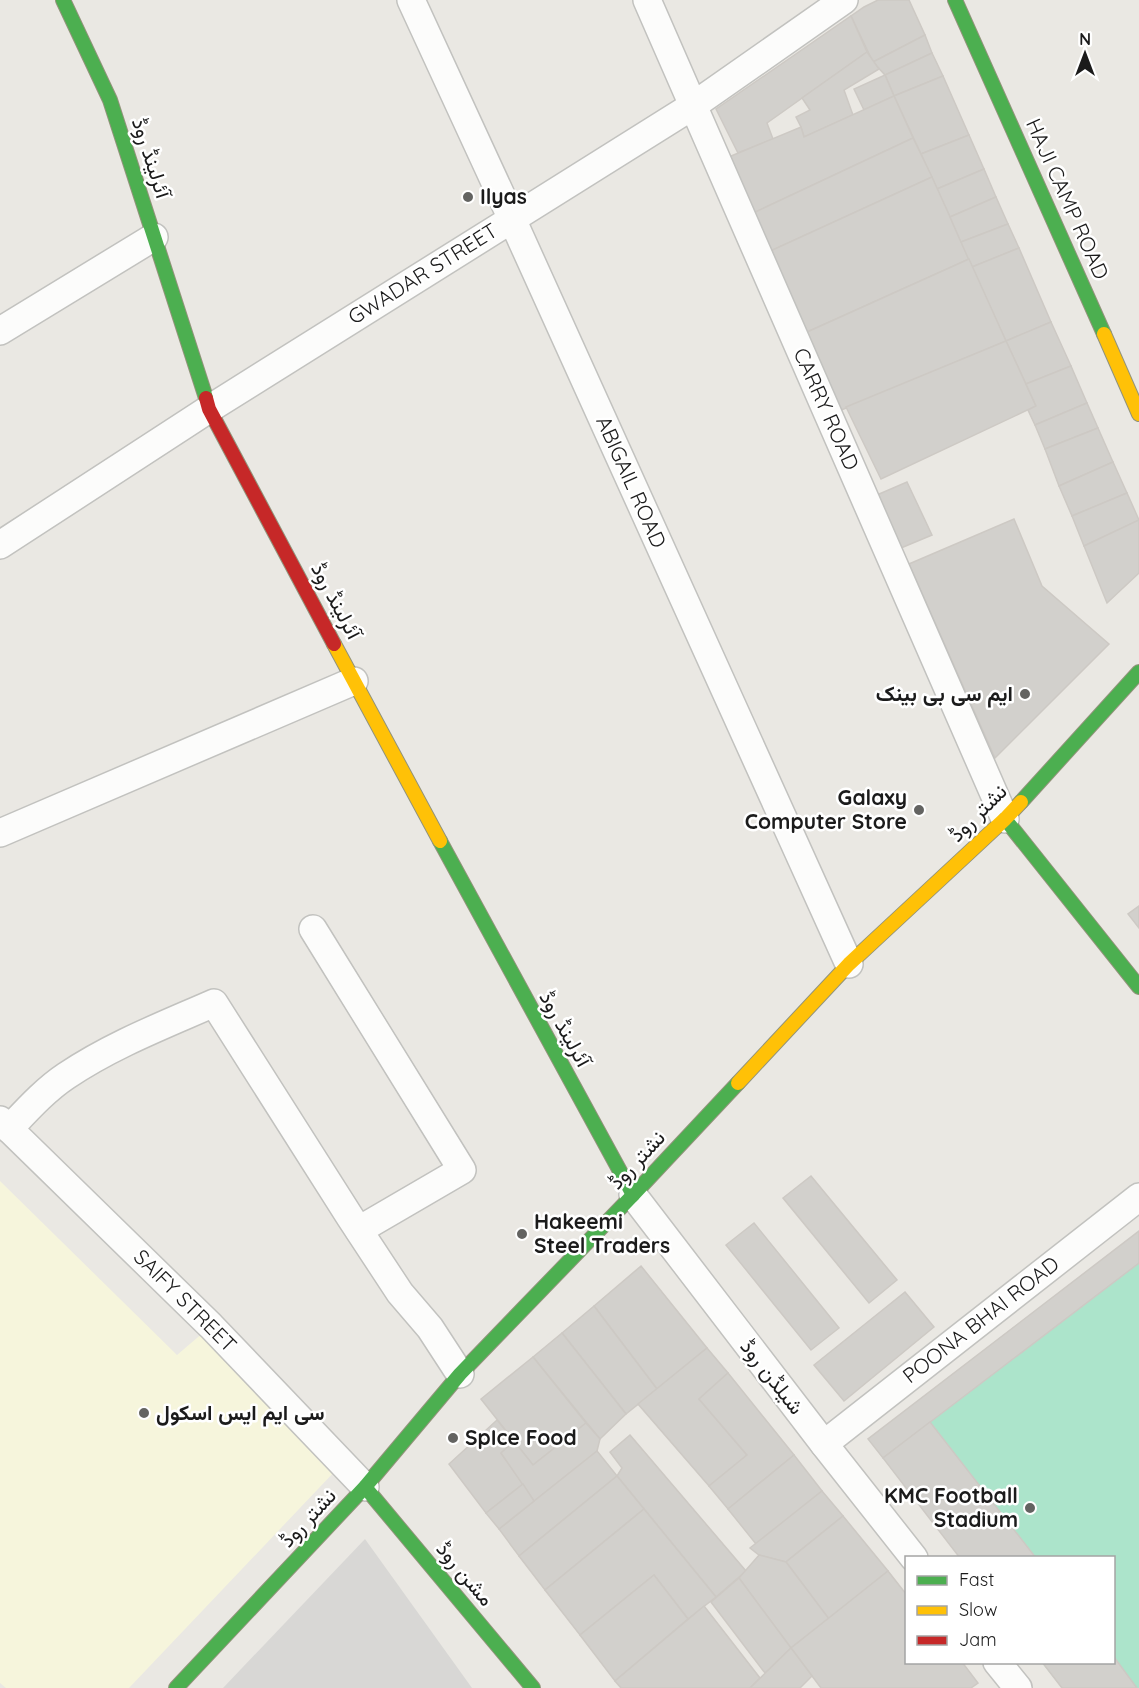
<svg xmlns="http://www.w3.org/2000/svg" width="1139" height="1688" viewBox="0 0 1139 1688" font-family="Quicksand,Vazirmatn,sans-serif">
	<rect width="100%" height="100%" fill="#eae8e3"/>
	<path fill="#f6f5dc" d="M0,1181l177,174 34,-29 126,143 -208,219h-123l-6,-5z"/>
	<path fill="#d8d7d5" d="M365,1539l107,149h-249z"/>
	<path fill="#ace4cb" d="M1139,1231v457h-77l-20,-25 72,-1v-104l-154,-1 -92,-118z"/>
	<g fill="#d2d0cc" stroke="#cdc9c4" stroke-width="1.5">
		<path d="M878,0h31l16,35 -52,27 -22,-46 13,-9z"/>
		<path d="M851,16l16,36 -100,71 6,16 -35,14 -22,-44z"/>
		<path d="M925,35l7,18 -47,22 -12,-13z"/>
		<path d="M867,52l12,17 -35,21 9,25 -49,22 -3,-10 -5,-10 14,-7 -8,-12z"/>
		<path d="M932,53l11,23 -49,20 -9,-21z"/>
		<path d="M885,75l9,21 -30,14 -10,-21z"/>
		<path d="M943,76l26,59 -48,19 -27,-58z"/>
		<path d="M894,96l19,42 -164,77 -25,-56 77,-32 3,10z"/>
		<path d="M969,135l15,34 -47,20 -16,-35z"/>
		<path d="M913,138l19,39 -166,76 -17,-38z"/>
		<path d="M984,169l12,28 -46,20 -13,-28z"/>
		<path d="M932,177l37,82 -164,74 -39,-80z"/>
		<path d="M996,197l12,27 -47,18 -11,-25z"/>
		<path d="M1008,224l11,24 -47,19 -11,-25z"/>
		<path d="M1019,248l32,74 -45,19 -34,-74z"/>
		<path d="M969,259l37,82 -167,70 -34,-78z"/>
		<path d="M1051,322l20,44 -45,18 -20,-43z"/>
		<path d="M1006,341l30,65 -155,73 -35,-72z"/>
		<path d="M1071,366l16,37 -52,22 -7,-15 8,-4 -10,-22z"/>
		<path d="M1087,403l11,25 -53,21 -10,-24z"/>
		<path d="M1098,428l15,34 -54,24 -14,-37z"/>
		<path d="M1113,462l14,31 -55,23 -13,-30z"/>
		<path d="M907,482l25,53 -31,13 -24,-53z"/>
		<path d="M1127,493l12,27 -55,26 -12,-30z"/>
		<path d="M1014,519l28,67 67,58 -114,114 -86,-194z"/>
		<path d="M1139,520v53l-32,30 -23,-57z"/>
		<path d="M1139,906v22l-11,-14z"/>
		<path d="M811,1176l86,104 -28,23 -86,-105z"/>
		<path d="M754,1223l85,105 -28,22 -85,-105z"/>
		<path d="M1139,1231v32l-256,195 -15,-19z"/>
		<path d="M641,1266l66,82 -50,41 -63,-83z"/>
		<path d="M905,1292l29,35 -90,74 -30,-36z"/>
		<path d="M594,1306l63,83 -31,25 -64,-81z"/>
		<path d="M562,1333l64,81 -26,25 -67,-82z"/>
		<path d="M707,1348l21,25 -29,26 48,56 -38,31 -71,-82z"/>
		<path d="M533,1357l53,66 -53,42 -52,-66z"/>
		<path d="M728,1373l66,82 -66,54 -19,-23 38,-31 -48,-56z"/>
		<path d="M497,1420l17,21 -13,12 22,31 -37,29 -37,-49z"/>
		<path d="M930,1422l106,136h-76l-77,-100z"/>
		<path d="M586,1423l14,16 -3,12 -63,50 -33,-48 13,-12 19,24z"/>
		<path d="M630,1435l116,136 -30,26 -99,-121 5,-8 -12,-16z"/>
		<path d="M597,1451l20,25 -98,80 -20,-27z"/>
		<path d="M794,1455l28,36 -66,53 -28,-35z"/>
		<path d="M617,1476l27,33 -99,81 -26,-34z"/>
		<path d="M523,1484l11,17 -35,28 -13,-16z"/>
		<path d="M822,1491l21,25 -57,46 -27,-7 -9,-7z"/>
		<path d="M644,1509l72,88 -28,22 -34,-44 -74,60 -35,-45z"/>
		<path d="M843,1516l45,55 -59,48 -43,-57z"/>
		<path d="M759,1555l27,7 43,57 -38,29 -52,-70z"/>
		<path d="M888,1571l18,23v68h56l16,21 -7,5h-150l-30,-40z"/>
		<path d="M654,1575l34,44 -73,62 -35,-46z"/>
		<path d="M739,1578l52,70 -26,25 -54,-71z"/>
		<path d="M704,1606l56,72 -10,10h-129l-6,-7z"/>
		<path d="M791,1648l21,28 -12,12h-50z"/>
		<path d="M1114,1657l23,31h-75l-20,-26h72z"/>
	</g>
	<g fill="none" stroke-linecap="round" stroke-linejoin="round">
		<defs>
			<g id="street">
				<path d="M411,0l101,219 337,745"/>
				<path d="M647,0l358,819"/>
				<path d="M0,331l154,-94"/>
				<path d="M0,545l209,-136 485,-304 150,-105"/>
				<path d="M0,833l354,-152"/>
				<path d="M313,929l149,241 -103,60"/>
				<path d="M0,1120l211,206 154,161"/>
				<path d="M9,1129c18,-19 36,-39 57,-53 46,-31 98,-51 148,-73l136,214 50,76 30,35 30,46"/>
				<path d="M633,1195l191,249 90,114"/>
				<path d="M824,1444l315,-247"/>
				<path d="M997,1662l21,26"/>
			</g>
			<g id="fast">
				<path d="M63,0l47,100 96,298"/>
				<path d="M955,0l149,334"/>
				<path d="M1021,802l118,-130"/>
				<path d="M1005,819l134,168"/>
				<path d="M440,841l193,354"/>
				<path d="M365,1487l168,201"/>
				<path d="M176,1688l189,-201 95,-113 173,-179 105,-112"/>
			</g>
			<g id="slow">
				<path d="M1104,334l35,80"/>
				<path d="M334,644l106,197"/>
				<path d="M738,1083l111,-119 156,-145 16,-17"/>
			</g>
			<path id="jam" d="M206,398l3,11 125,235"/>
		</defs>
		<use href="#street" stroke="#c2c2bf" stroke-width="30"/>
		<use href="#fast" stroke="#92937b" stroke-width="16"/>
		<use href="#slow" stroke="#92937b" stroke-width="16"/>
		<use href="#jam" stroke="#92937b" stroke-width="16"/>
		<use href="#street" stroke="#fcfcfb" stroke-width="27"/>
		<use href="#fast" stroke="#4caf50" stroke-width="14"/>
		<use href="#slow" stroke="#ffc107" stroke-width="14"/>
		<use href="#jam" stroke="#c62828" stroke-width="14"/>
	</g>
	<g fill="#636361" stroke="#fff" stroke-width="2">
		<circle cx="468" cy="197" r="6"/>
		<circle cx="1025" cy="694" r="6"/>
		<circle cx="919" cy="810" r="6"/>
		<circle cx="522" cy="1234" r="6"/>
		<circle cx="144" cy="1413" r="6"/>
		<circle cx="453" cy="1438" r="6"/>
		<circle cx="1030" cy="1508" r="6"/>
	</g>
	<g text-anchor="middle" stroke-width="5" stroke-linejoin="round" paint-order="stroke">
		<g font-size="21" fill="#1b1b1b" stroke="#fff">
			<text transform="translate(151 158) rotate(72)" y="7">آئرلینڈ روڈ</text>
			<text transform="translate(1067 199) rotate(66)" y="7">HAJI CAMP ROAD</text>
			<text transform="translate(423 274) rotate(-32)" y="7">GWADAR STREET</text>
			<text transform="translate(826 409) rotate(66)" y="7">CARRY ROAD</text>
			<text transform="translate(631 482) rotate(66)" y="7">ABIGAIL ROAD</text>
			<text transform="translate(336 601) rotate(62)" y="7">آئرلینڈ روڈ</text>
			<text transform="translate(978 813) rotate(-45)" y="7">نشتر روڈ</text>
			<text transform="translate(565 1029) rotate(61)" y="7">آئرلینڈ روڈ</text>
			<text transform="translate(637 1160) rotate(-47)" y="7">نشتر روڈ</text>
			<text transform="translate(185 1301) rotate(45)" y="7">SAIFY STREET</text>
			<text transform="translate(981 1320) rotate(-38)" y="7">POONA BHAI ROAD</text>
			<text transform="translate(772 1377) rotate(52)" y="7">شیلڈن روڈ</text>
			<text transform="translate(308 1518) rotate(-47)" y="7">نشتر روڈ</text>
			<text transform="translate(465 1574) rotate(50)" y="7">مشن روڈ</text>
		</g>
		<g font-size="21" font-weight="bold" fill="#1b1b1b" stroke="#fff" text-anchor="start">
			<text x="480" y="204">Ilyas</text>
			<text x="1013" y="701" text-anchor="end">ایم سی بی بینک</text>
			<text x="907" y="805" text-anchor="end">Galaxy<tspan x="907" dy="24">Computer Store</tspan></text>
			<text x="534" y="1229">Hakeemi<tspan x="534" dy="24">Steel Traders</tspan></text>
			<text x="156" y="1420">سی ایم ایس اسکول</text>
			<text x="465" y="1445">SpIce Food</text>
			<text x="1018" y="1503" text-anchor="end">KMC Football<tspan x="1018" dy="24">Stadium</tspan></text>
		</g>
	</g>
	<rect x="905" y="1556" width="210" height="108" fill="#ffffff" stroke="#a4a4a4" stroke-width="1.5"/>
	<rect x="917" y="1576" width="30" height="9" fill="#4caf50" stroke="#a4a4a4" stroke-width="1.5"/>
	<text x="959" y="1586" font-size="18" fill="#1b1b1b">Fast</text>
	<rect x="917" y="1606" width="30" height="9" fill="#ffc107" stroke="#a4a4a4" stroke-width="1.5"/>
	<text x="959" y="1616" font-size="18" fill="#1b1b1b">Slow</text>
	<rect x="917" y="1636" width="30" height="9" fill="#c62828" stroke="#a4a4a4" stroke-width="1.5"/>
	<text x="959" y="1646" font-size="18" fill="#1b1b1b">Jam</text>
	<g transform="translate(1085 54)" stroke="#ffffff" stroke-width="4.5" paint-order="stroke">
	<path d="M0-4.5L10 22L0 15L-10 22Z" fill="#1b1b1b"/>
	<text y="-9" font-size="16" font-weight="bold" text-anchor="middle" fill="#1b1b1b">N</text>
	</g>
</svg>
